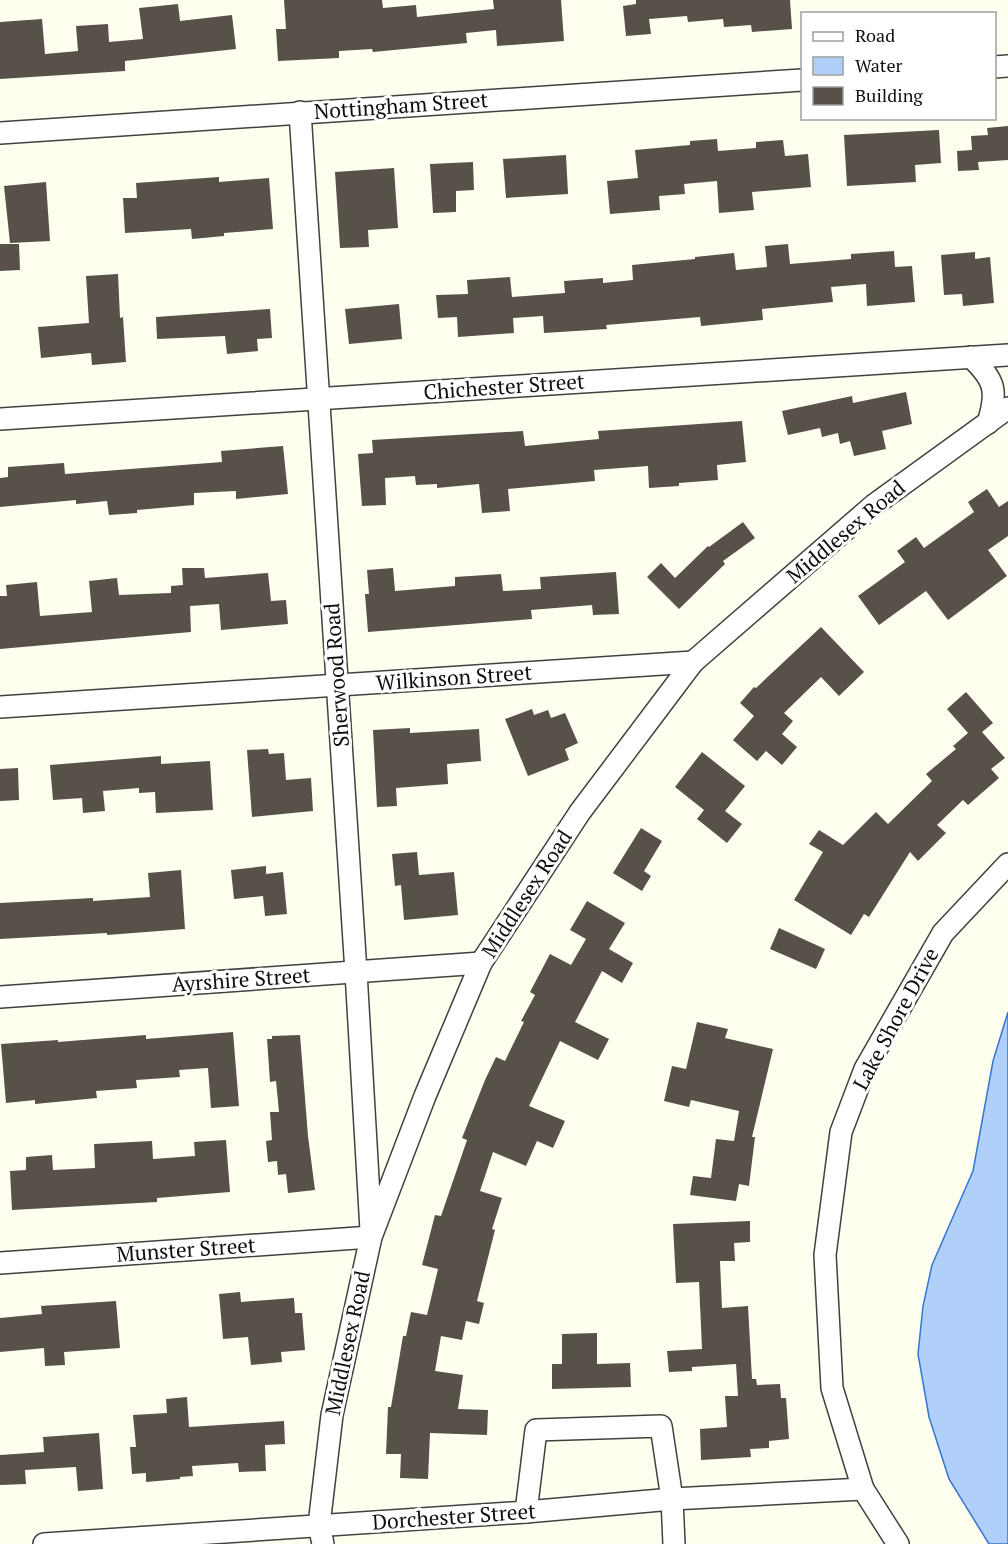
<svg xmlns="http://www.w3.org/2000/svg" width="1008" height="1544" viewBox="0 0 1008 1544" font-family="'PT Serif',serif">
	<rect width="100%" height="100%" fill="#ffffef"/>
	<path fill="#b1d0f9" stroke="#3575d3" stroke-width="1.5" d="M1008,1012v532h-19l-40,-65 -20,-62 -11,-63 5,-48 9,-41 41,-94 20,-110z"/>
	<g fill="#57514a">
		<path d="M284,0h98l1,8 33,-3 1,12 77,-8 -1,-9h68l3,41 -67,5 -1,-16 -30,3 1,10 -94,9 -1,-3 -33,2v7l-61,3 -2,-32h10z"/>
		<path d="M636,0h154l2,29 -40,3 -1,-7 -27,2 -1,-8 -35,3 -1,-6 -38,3 2,15 -25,2 -3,-30 13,-2z"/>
		<path d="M178,4l2,17 52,-6 4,34 -111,12v10l-125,8v-57l42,-3 3,35 33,-3 -2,-25 32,-2 1,18 34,-3 -4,-31z"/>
		<path d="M1008,126v34l-30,2 1,8 -21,1 -1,-20 15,-1 -1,-14 17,-1 -1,-7z"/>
		<path d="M939,130l2,33 -26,2 1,17 -69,4 -3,-51z"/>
		<path d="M717,139l1,12 38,-3v-6l27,-2 2,16 23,-2 3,33 -59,5 2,18 -35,3 -2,-32 -33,3 1,10 -26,2 1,14 -50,4 -3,-33 31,-3 -3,-28 55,-5v-4z"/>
		<path d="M566,155l2,39 -62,4 -3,-39z"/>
		<path d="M473,162l1,28 -18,1v21l-23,1 -3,-49z"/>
		<path d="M394,168l4,60 -30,2 1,17 -29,1 -5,-76z"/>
		<path d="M219,177v5l50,-4 4,51 -49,4v3l-32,3 -1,-10 -66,4 -2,-35h14l-1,-15z"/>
		<path d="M46,182l4,59 -40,2 -6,-57z"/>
		<path d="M0,244h19l1,26 -20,1z"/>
		<path d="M788,244l2,20 61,-5v-5l43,-3 1,16 17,-1 3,36 -48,4 -1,-22 -35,3 2,15 -71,7 1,11 -62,6 -1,-9 -94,8 1,4 -63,4 -1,-17 -30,2 1,15 -56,4 -1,-20 -19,1 -2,-23 32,-1 -1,-14 43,-3 2,20 53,-4 -1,-12 39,-3v5l30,-3 -1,-15 63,-6v-2l39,-4 2,17 31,-3 -2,-21z"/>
		<path d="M975,252v7l15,-2 4,46 -31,3 -1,-12 -18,1 -3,-40z"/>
		<path d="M118,274l2,44 3,-1 3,45 -34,3 -1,-12 -50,5 -3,-31 51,-4 -3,-47z"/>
		<path d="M399,304l3,35 -53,5 -4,-35z"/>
		<path d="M270,309l2,29 -15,1 1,12 -31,3 -2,-18 -68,3 -1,-22z"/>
		<path d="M906,392l6,32 -30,7 4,18 -32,7 -4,-15 -10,3 -2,-11 -16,4 -2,-9 -32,7 -6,-24 70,-15 1,7z"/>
		<path d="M742,421l4,41 -29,3 1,15 -39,3v3l-30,2 -1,-22 -54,4 1,11 -87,8 2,22 -28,2 -3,-29 -42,4v-4l-21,1 -1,-9 -30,2 1,27 -24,1 -4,-52 15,-1 -1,-13 151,-9 2,15 74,-7 -1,-8z"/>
		<path d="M283,446l5,48 -52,5v-8l-42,2v12l-57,5v3l-28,2 -2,-14 -31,3v-4l-76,7v-29l8,-1v-10l56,-4 1,11 157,-12 -1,-11z"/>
		<path d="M987,489l12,18 9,-6v35l-20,14 19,26 -59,44 -22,-29 -47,34 -21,-29 47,-34 -8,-11 19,-14 8,11 50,-36 -6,-10z"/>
		<path d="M743,522l12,16 -32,23 2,3 -46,45 -32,-32 14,-14 14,15 33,-32 1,1z"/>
		<path d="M182,568h22l1,10 63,-5 3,28 15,-1 2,24 -67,6 -2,-26 -29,2 1,26 -191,17v-53h7l-1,-11 31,-3 3,34 52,-4 -3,-31 28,-3 2,17 52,-2v-7l12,-1z"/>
		<path d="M393,568l2,23 60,-5v-9l46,-3 2,17 38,-2 -1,-12 76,-5 3,42 -26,1 -1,-10 -61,5 1,9 -164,13 -3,-38h4l-2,-24z"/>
		<path d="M821,627l43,45 -25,24 -18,-19 -37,36 9,8 -11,13 15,13 -15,18 -16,-14 -9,10 -24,-21 21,-24 -14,-13 14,-16 2,1z"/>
		<path d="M966,692l27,31 -11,9 23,26 -14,11 8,9 -31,27 -5,-5 -26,25 9,8 -28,28 -8,-9 -41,65 -5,-3 -13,21 -57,-35 29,-48 -14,-8 10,-14 24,15 33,-33 12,12 44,-43 -6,-7 30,-25 -3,-3 15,-13 -21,-24z"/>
		<path d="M532,709l2,6 14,-5 3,8 14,-5 13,30 -13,6 4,11 -41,16 -23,-57z"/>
		<path d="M410,728v5l69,-4 2,32 -34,3 1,20 -52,4 1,18 -20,1 -4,-77z"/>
		<path d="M268,749l1,5 15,-1 2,27 25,-2 2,33 -61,6 -5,-67z"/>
		<path d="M702,752l43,34 -20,25 17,13 -15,19 -30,-24 7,-9 -29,-23z"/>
		<path d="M161,756v8l49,-3 3,49 -57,3 -1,-21 -16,1v-5l-36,3 2,20 -22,2 -1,-15 -29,2 -3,-35z"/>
		<path d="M18,768l1,32 -19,1v-32z"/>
		<path d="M641,828l21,13 -18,30 7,5 -9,15 -29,-18z"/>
		<path d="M417,852l2,23 35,-3 4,43 -54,5 -3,-35 -6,1 -3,-32z"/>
		<path d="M266,866v8l17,-2 4,42 -22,2 -2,-20 -29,3 -3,-29z"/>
		<path d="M181,870l4,59 -78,6v-2l-107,6v-36l93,-5v3l57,-4 -2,-24z"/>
		<path d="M587,901l38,22 -16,26 24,14 -11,20 -20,-12 -27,51 34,17 -11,21 -38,-19 -31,65 36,15 -12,27 -16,-7 -11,25 -33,-14 -13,39 22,7 -10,31 3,1 -18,71 7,2 -5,21 -13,-3 -4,19 -21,-4 -6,35 28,4 -5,34 30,1 -1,25 -57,-2 -2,46 -28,-1 1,-24h-15l2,-47h3l12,-71h3l5,-24 16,3 11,-46 -16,-4 13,-50 6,1 26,-76 -5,-2 23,-58 11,-23 9,4 19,-39 -3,-1 14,-26 -5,-3 20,-38 21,11 15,-26 -16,-9z"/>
		<path d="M779,928l46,21 -9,20 -46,-20z"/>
		<path d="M697,1022l31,7 -3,9 48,11 -21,88h3l-6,49 -10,-2 -3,17 -46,-6 3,-19 18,2 5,-39 18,2 5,-30 -48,-11 -2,7 -25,-6 8,-35 14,3z"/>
		<path d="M233,1032l6,74 -28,2 -3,-40 -29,2 1,7 -44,3 1,8 -41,3 1,7 -62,6v-4l-29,3 -5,-59 57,-4v2l88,-7v4z"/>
		<path d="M300,1035l8,101 7,54 -27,3 -2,-19 -8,1 -1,-14 -9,1 -2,-21 6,-1 -2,-28h9l-3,-31 -6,1 -3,-43h5v-3z"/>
		<path d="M226,1140l4,52 -73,6v4l-145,8 -2,-39 16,-1v-13l26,-2 1,15 42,-2 -1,-24 58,-3 1,18 42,-3 -1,-14z"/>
		<path d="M750,1221v21l-16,1 1,18h-15l2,47 26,-2 4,73h4l1,6 23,-1 1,14h5l3,41 -20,2v7l-19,1 1,8 -50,3 -1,-31 27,-2 -2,-31h13l-2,-32 -44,3v4l-23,1 -2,-21 35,-2 -3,-67 -23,1 -3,-59z"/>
		<path d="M240,1292l1,10 53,-4 1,15h7l3,37 -24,2 1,10 -31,3 -3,-28 -25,2 -4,-45z"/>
		<path d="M116,1301l4,47 -56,4 1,13 -20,1 -1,-18 -44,4v-34l42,-4 -1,-8z"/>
		<path d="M597,1333v31l33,-1 1,24 -79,2v-25h10v-30z"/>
		<path d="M187,1397l2,30 95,-6 1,23 -20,1 1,26 -27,1 -1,-9 -46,3 1,10 -13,1v2l-34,3v-9l-14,1 -2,-27h6l-3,-32 34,-2 -1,-14z"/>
		<path d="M99,1433l4,56 -25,2 -2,-24 -51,3 1,14 -26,1v-30l44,-3 -1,-15z"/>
	</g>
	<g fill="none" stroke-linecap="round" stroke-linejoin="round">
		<defs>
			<g id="minor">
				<path d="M994,67l14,-1"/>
				<path d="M300,112l56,860 15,258"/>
				<path d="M0,133l802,-53"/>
				<path d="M971,357c24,23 27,34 17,66"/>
				<path d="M0,419l1008,-64"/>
				<path d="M0,707l693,-45"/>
				<path d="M0,997l481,-34"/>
				<path d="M0,1263l371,-26"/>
				<path d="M526,1512l10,-82 125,-4 11,73 2,45"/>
				<path d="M44,1544l482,-32 146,-13 191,-10"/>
				<path d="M323,1544l-4,-19 13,-110 39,-178 54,-141 56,-133 99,-151 113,-150 181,-157 134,-97"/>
				<path d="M898,1544l-35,-55 -31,-101 -7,-133 16,-123 24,-63 78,-136 65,-69"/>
			</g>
		</defs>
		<use href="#minor" stroke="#414141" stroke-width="24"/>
		<use href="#minor" stroke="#fff" stroke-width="21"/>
	</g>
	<g text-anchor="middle" stroke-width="6" stroke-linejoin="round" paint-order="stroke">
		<g font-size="21" fill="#0e0e0e" stroke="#fff">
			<text transform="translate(401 106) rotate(-4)" y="7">Nottingham Street</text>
			<text transform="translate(504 387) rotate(-4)" y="7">Chichester Street</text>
			<text transform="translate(846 532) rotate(-40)" y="7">Middlesex Road</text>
			<text transform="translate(337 675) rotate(-94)" y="7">Sherwood Road</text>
			<text transform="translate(454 678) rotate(-4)" y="7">Wilkinson Street</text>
			<text transform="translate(527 894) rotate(-57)" y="7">Middlesex Road</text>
			<text transform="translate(241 980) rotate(-4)" y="7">Ayrshire Street</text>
			<text transform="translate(896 1019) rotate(-62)" y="7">Lake Shore Drive</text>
			<text transform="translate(186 1250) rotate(-4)" y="7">Munster Street</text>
			<text transform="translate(348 1343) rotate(-78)" y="7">Middlesex Road</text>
			<text transform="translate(454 1517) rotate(-4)" y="7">Dorchester Street</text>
		</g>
	</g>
	<rect x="801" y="12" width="195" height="108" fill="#ffffff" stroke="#9f9f9f" stroke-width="1.5"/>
	<rect x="813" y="32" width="30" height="9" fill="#ffffff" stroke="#9f9f9f" stroke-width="1.5"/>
	<text x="855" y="42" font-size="18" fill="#0e0e0e">Road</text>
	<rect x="813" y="57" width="30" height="18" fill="#b1d0f9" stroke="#9f9f9f" stroke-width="1.5"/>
	<text x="855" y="72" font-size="18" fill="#0e0e0e">Water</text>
	<rect x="813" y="87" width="30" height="18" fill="#57514a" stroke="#9f9f9f" stroke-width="1.5"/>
	<text x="855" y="102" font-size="18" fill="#0e0e0e">Building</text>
</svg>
